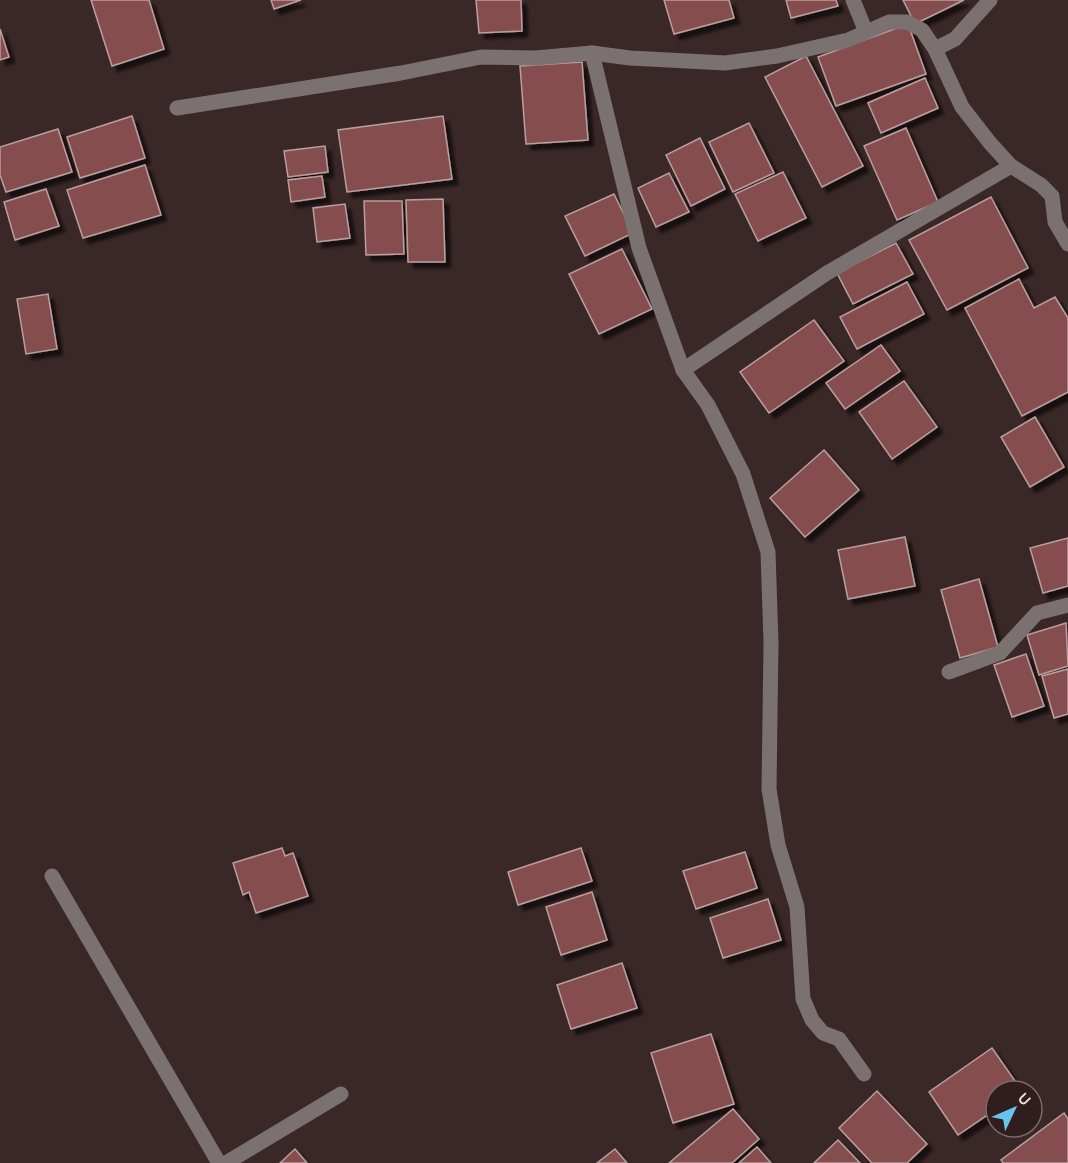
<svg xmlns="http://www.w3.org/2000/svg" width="1068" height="1163" viewBox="0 0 1068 1163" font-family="Karla,sans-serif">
	<defs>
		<filter id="shadow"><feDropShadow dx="5.5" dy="5.5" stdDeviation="1.5" flood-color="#0009"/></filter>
	</defs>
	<rect width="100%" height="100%" fill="#3a2727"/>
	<g fill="#864d4f" stroke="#b99f9f" stroke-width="1.5" filter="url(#shadow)">
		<path d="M91,0h58l15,49 -52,17z"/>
		<path d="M271,0h30l-27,9z"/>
		<path d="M476,0h45l1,31 -43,2z"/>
		<path d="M664,0h65l5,18 -60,16z"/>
		<path d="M786,0h50l2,6 -47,12z"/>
		<path d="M903,0h61l-49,24z"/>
		<path d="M908,24l18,50 -90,32 -18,-49z"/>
		<path d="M0,29l9,28 -9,3z"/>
		<path d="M806,56l57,110 -41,21 -57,-110z"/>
		<path d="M582,62l6,78 -62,4 -6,-78z"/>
		<path d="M925,78l13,30 -57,25 -13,-30z"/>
		<path d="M132,116l13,42 -65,20 -13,-41z"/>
		<path d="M443,116l9,63 -105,13 -9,-62z"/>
		<path d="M749,123l25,50 -41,19 -24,-50z"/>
		<path d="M906,128l32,74 -41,18 -33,-74z"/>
		<path d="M58,129l14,43 -66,20 -6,-17v-28z"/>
		<path d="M700,138l25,51 -34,17 -25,-51z"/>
		<path d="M325,146l3,26 -40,5 -4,-26z"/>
		<path d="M145,165l16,50 -78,23 -16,-48z"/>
		<path d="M783,172l23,46 -48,23 -23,-47z"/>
		<path d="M669,173l20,39 -33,15 -18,-39z"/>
		<path d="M322,176l3,21 -34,5 -3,-22z"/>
		<path d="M46,189l13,37 -44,14 -11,-38z"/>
		<path d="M614,194l19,39 -48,23 -20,-40z"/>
		<path d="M991,197l37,71 -81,42 -38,-70z"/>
		<path d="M443,199l2,63h-37l-2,-62z"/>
		<path d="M364,201h38l2,53 -38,1z"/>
		<path d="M345,204l5,34 -33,4 -4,-34z"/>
		<path d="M896,243l17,31 -60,30 -16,-31z"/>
		<path d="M622,249l30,60 -53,25 -30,-60z"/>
		<path d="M1019,279l15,29 21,-11 13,21v74l-46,24 -57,-108z"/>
		<path d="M907,282l17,32 -67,35 -17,-32z"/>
		<path d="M48,294l9,55 -31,5 -9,-55z"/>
		<path d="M814,320l30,41 -75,52 -29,-41z"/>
		<path d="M881,345l19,26 -55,38 -19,-26z"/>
		<path d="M904,381l33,46 -45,32 -33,-47z"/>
		<path d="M1035,417l29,50 -34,20 -29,-50z"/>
		<path d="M824,450l35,40 -54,47 -35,-39z"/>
		<path d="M905,537l10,49 -67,13 -10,-49z"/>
		<path d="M1068,538v48l-25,7 -13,-45z"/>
		<path d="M979,579l19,68 -38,11 -19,-68z"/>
		<path d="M1066,623l2,43 -29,9 -12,-40z"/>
		<path d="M1026,654l18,52 -32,11 -18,-52z"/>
		<path d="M1068,669v45l-14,4 -12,-42z"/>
		<path d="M282,848l3,8 8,-3 15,43 -52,17 -7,-21 -6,3 -10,-32z"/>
		<path d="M581,848l11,33 -74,24 -10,-33z"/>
		<path d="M745,852l12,36 -61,21 -13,-38z"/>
		<path d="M592,892l15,48 -46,15 -15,-48z"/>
		<path d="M768,899l13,41 -58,18 -13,-40z"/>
		<path d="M622,963l15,45 -66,21 -14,-44z"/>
		<path d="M711,1034l23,70 -61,19 -22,-70z"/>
		<path d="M992,1048l30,43h-26v18l-38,26 -29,-43z"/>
		<path d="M877,1091l50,53 -20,19h-35l-33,-35z"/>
		<path d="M733,1109l26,30 -27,24h-63z"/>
		<path d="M1064,1113l4,6v44h-65l-2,-3z"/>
		<path d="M838,1140l22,23h-46z"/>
		<path d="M757,1147l14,16h-32z"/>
		<path d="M295,1149l12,14h-27z"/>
		<path d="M615,1149l12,14h-30z"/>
	</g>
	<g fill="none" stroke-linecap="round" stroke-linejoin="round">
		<g stroke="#7b7170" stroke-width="15">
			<path d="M853,0l13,32"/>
			<path d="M935,49l20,-10 35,-39"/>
			<path d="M592,53l47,195 44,122 25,35 35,69 25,78 3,91 -2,146 9,56 19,62 6,92 9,21 11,13 16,6 25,35"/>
			<path d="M177,108l224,-35 80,-16 54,1 57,-5 38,5 95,5 52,-7 71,-16 41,-18h18l15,8 13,19 27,58 28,36 21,23 30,19 11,11 3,26 13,22"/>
			<path d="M683,370l144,-97 184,-107"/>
			<path d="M949,672l51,-19 37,-40 31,-8"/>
			<path d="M52,876l167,287"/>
			<path d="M226,1163l115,-69"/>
		</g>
	</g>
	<g transform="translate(1014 1109) rotate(46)"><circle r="28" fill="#301d1d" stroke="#7c6b6b" stroke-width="1.5"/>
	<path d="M0-4.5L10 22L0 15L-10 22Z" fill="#65c5ee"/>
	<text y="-9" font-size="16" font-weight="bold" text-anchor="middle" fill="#efe1e1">U</text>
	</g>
</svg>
